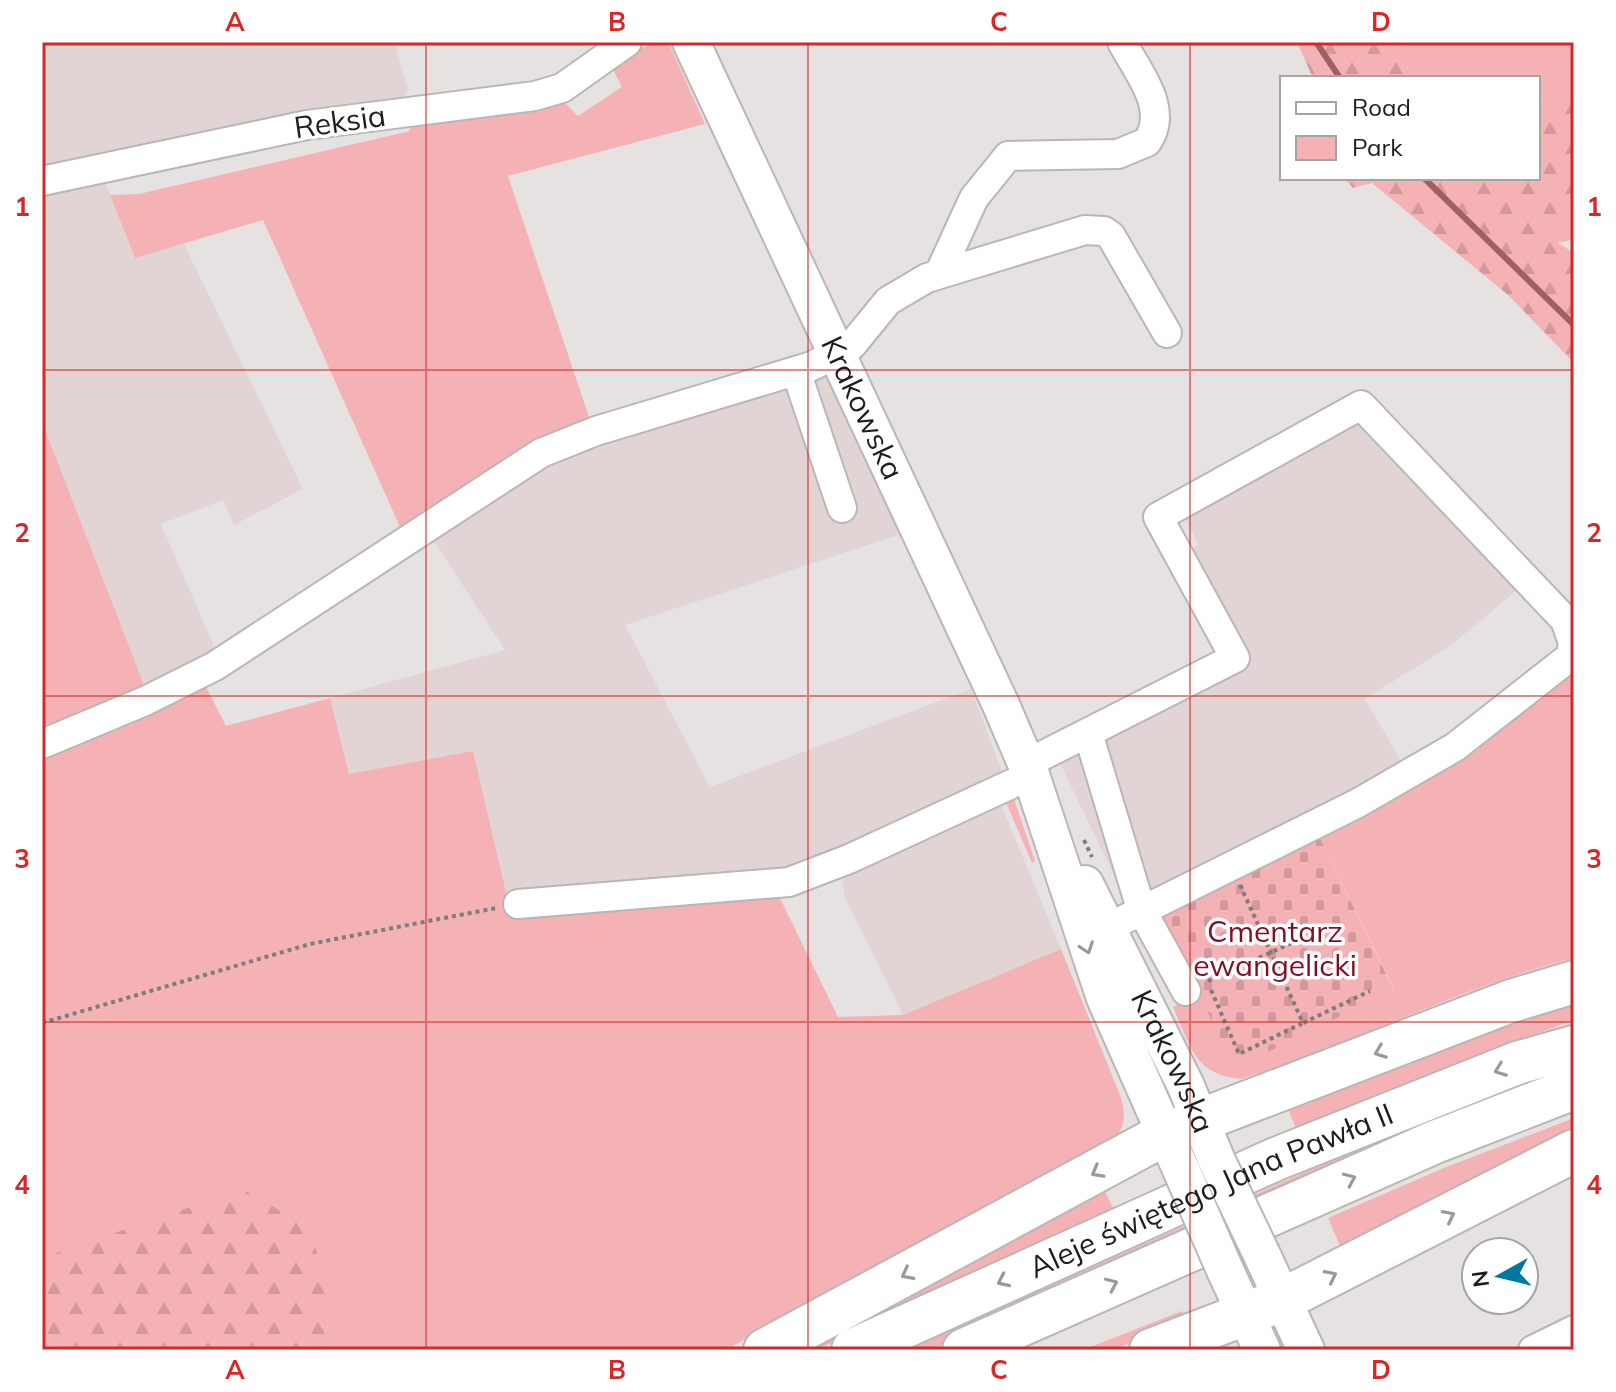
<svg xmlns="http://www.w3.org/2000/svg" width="1616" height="1392" viewBox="0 0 1616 1392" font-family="Mulish,sans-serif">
	<defs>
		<pattern id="forest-firs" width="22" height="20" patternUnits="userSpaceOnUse" patternTransform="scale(2)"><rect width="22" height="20" fill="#f5b2b5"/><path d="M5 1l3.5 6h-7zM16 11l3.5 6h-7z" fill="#d2989b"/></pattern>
		<pattern id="cemetery-stones" width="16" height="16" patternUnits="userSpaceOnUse" patternTransform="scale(2)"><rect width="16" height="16" fill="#f5b2b5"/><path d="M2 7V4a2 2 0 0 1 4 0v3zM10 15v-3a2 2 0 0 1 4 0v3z" fill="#d2989b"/></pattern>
	</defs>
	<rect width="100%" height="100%" fill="#e7e2e2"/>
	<g fill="#e2d3d4">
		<path d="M42,42h352l14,47 -6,11 -360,71z"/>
		<path d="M104,179l31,79 48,-16 120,247 -69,36 -11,-25 -62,24 58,134 -71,37 -106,-273v-230z"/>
		<path d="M822,369l79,165 -276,91 85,162 261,-98 34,90 -220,93 -278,27 -158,-124 -19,-77 175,-48 -77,-118 117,-75z"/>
		<path d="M1357,414l168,169 -72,61 -88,55 39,67 -88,50 -189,86 -70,-145 186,-96 -57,-109 13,-7 -18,-35z"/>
		<path d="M1000,802l61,147 -158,66 -59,-119 -1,-15 7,-11z"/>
	</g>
	<g fill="#f5b2b5">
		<path d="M651,42l19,4 35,78 -197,52 84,250 -188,110 -141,-316 -128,38 -25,-63 29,-1 271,-63v-10l152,-21 16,16 44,-29 -10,-19 27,-24 5,4z"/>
		<path d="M1391,42h183v52l-36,7v-23h-117l-22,-16z"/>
		<path d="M1574,213v26l-16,4 -6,-19z"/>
		<path d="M42,422l106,273 -106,45z"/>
		<path d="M1574,666v292c-115,29 -220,86 -333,121 -47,-4 -51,-34 -68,-72l26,-14 195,-4 -78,-159z"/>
		<path d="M203,681l23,45 104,-28 19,76 124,-23 38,163 265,-24 62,127 65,-2 158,-66 59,146c6,17 6,32 -7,46l-388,209h-405l15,-49 -293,-43v-506z"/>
		<path d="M1013,796l22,65 -3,2 -27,-63z"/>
		<path d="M1574,999v21l-125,46 -152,65 -10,-25z"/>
		<path d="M1574,1063v12l-385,160 -257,115h-25l450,-201z"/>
		<path d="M1574,1118v22l-230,115 -16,-37 118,-51z"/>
		<path d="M1103,1188l13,25 -300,137h-29z"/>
		<path d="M1195,1310l4,7 -87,33h-29l99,-39 2,3z"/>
	</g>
	<g fill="url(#forest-firs)">
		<path d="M1297,42h94l8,20 22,16h-108z"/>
		<path d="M1574,94v119l-21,12 5,18 16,10v110l-66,-68 -136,-112 -19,5 -9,-10h194v-77z"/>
		<path d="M242,1189l65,37 28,75 -15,49h-278v-92z"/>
	</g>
	<path fill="url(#cemetery-stones)" d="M1316,830l78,160 -159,78 -78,-160z"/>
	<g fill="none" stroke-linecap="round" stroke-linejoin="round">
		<g stroke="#a05f63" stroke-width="6">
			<path d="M1316,42l24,36"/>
			<path d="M1424,178l150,147"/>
		</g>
		<defs>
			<g id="minor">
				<path d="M42,181l265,-56 228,-29 27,-8 65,-46"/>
				<path d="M940,272l34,-74 34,-42 110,-2 29,-12c23,-33 -9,-69 -25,-100"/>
				<path d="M796,371l46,137"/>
				<path d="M1088,733l53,176 45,82"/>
				<path d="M42,744l103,-43 70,-35 326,-213 55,-22 216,-65 40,-21 36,-44 39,-23 158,-48 19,1 7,5 56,97"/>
				<path d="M1026,764l209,-106 -77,-141 203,-112 204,215 8,23 -2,13 -116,91 -97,56 -251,125"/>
				<path d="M518,904l271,-22 60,-23 182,-84"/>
				<path d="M1533,1350l41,-20"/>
			</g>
			<g id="major">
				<path id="s1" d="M691,42l310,663 30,70 74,223 78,176"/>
				<path id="s2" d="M1085,884l100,200 32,77"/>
				<path d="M1262,1255l44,95"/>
				<path d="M1225,1270l37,80"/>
			</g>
			<g id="highway">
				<path d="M765,1350l400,-216 346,-133 63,-19"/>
				<path id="s3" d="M853,1350l423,-191 241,-96 57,-16"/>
				<path d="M964,1350l471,-208 139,-54"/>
				<path d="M1151,1350l131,-50 292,-149"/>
			</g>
		</defs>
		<use href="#minor" stroke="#bbb6b6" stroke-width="32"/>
		<use href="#major" stroke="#bbb6b6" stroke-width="40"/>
		<use href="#highway" stroke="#bbb6b6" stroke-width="46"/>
		<g stroke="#7f7c7c" stroke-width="4" stroke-dasharray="4 4" stroke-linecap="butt">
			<path d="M1084,840l8,17"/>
			<path d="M1240,885l63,138 67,-32"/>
			<path d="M1208,981l99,-45"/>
			<path d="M1211,990l28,64 64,-31"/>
			<path d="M42,1023l268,-79 186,-36"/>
		</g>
		<use href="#minor" stroke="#fff" stroke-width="28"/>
		<use href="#major" stroke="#fff" stroke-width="36"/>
		<use href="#highway" stroke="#fff" stroke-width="42"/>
		<defs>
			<g id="major-bridge">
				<path d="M1217,1161l45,94"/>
				<path d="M1183,1174l42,96"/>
			</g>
		</defs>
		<use href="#major-bridge" stroke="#bbb6b6" stroke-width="40" stroke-linecap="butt"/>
		<use href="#major-bridge" stroke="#fff" stroke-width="36"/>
	</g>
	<defs><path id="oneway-chevron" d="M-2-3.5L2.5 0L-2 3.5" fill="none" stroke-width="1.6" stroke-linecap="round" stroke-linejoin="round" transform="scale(2)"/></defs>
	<g stroke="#9a9999">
		<use href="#oneway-chevron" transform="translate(1087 948) rotate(71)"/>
		<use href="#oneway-chevron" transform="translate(1380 1052) rotate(159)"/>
		<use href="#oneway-chevron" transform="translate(1500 1070) rotate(159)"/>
		<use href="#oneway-chevron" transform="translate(1097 1172) rotate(151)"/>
		<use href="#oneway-chevron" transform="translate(1350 1179) rotate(-24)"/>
		<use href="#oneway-chevron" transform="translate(1449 1216) rotate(-27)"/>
		<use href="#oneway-chevron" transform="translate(907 1274) rotate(152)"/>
		<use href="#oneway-chevron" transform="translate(1331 1276) rotate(-27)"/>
		<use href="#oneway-chevron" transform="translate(1003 1281) rotate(155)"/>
		<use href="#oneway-chevron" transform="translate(1112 1284) rotate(-24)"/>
	</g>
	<path fill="none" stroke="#d62828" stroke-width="2" stroke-opacity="0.55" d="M426,42v1308M808,42v1308M1190,42v1308M42,370h1532M42,696h1532M42,1022h1532"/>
	<g text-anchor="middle" stroke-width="7" stroke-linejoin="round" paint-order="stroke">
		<g font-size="30" fill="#1e1c1c" stroke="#fff">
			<text transform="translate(340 122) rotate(-8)" y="10">Reksia</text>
			<text dy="10" stroke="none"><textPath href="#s1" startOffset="404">Krakowska</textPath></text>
			<text dy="10" stroke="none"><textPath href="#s2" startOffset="198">Krakowska</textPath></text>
			<text dy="10" stroke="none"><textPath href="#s3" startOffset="392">Aleje świętego Jana Pawła II</textPath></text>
		</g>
		<g font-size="30" fill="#7f0f28" stroke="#fff">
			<text x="1275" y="942">Cmentarz<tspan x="1275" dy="34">ewangelicki</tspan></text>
		</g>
	</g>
	<rect width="1616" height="1392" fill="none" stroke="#ffffff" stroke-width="88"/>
	<rect x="1280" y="76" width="260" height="104" fill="#ffffff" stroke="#a5a4a4" stroke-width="2"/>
	<rect x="1296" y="102" width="40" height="12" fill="#ffffff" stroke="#a5a4a4" stroke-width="2"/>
	<text x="1352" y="116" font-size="24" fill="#1e1c1c">Road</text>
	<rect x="1296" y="136" width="40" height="24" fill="#f5b2b5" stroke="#a5a4a4" stroke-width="2"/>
	<text x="1352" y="156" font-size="24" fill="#1e1c1c">Park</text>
	<g transform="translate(1500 1276) rotate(262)"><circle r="38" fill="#ffffff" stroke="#a5a4a4" stroke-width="2"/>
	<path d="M0-6L14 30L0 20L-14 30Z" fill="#0077a0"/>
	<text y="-12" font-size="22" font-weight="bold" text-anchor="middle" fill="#1e1c1c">N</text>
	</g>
	<rect x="44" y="44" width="1528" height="1304" fill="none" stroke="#d62828" stroke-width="3"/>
	<g font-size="26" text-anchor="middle" font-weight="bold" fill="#d62828">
		<text x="235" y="31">A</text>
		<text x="617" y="31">B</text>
		<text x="999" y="31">C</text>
		<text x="1381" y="31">D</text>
		<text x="22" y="216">1</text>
		<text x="1594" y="216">1</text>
		<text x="22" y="542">2</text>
		<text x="1594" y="542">2</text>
		<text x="22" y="868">3</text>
		<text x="1594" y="868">3</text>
		<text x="22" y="1194">4</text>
		<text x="1594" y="1194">4</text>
		<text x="235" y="1379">A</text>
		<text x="617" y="1379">B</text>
		<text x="999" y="1379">C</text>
		<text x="1381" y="1379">D</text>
	</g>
</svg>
